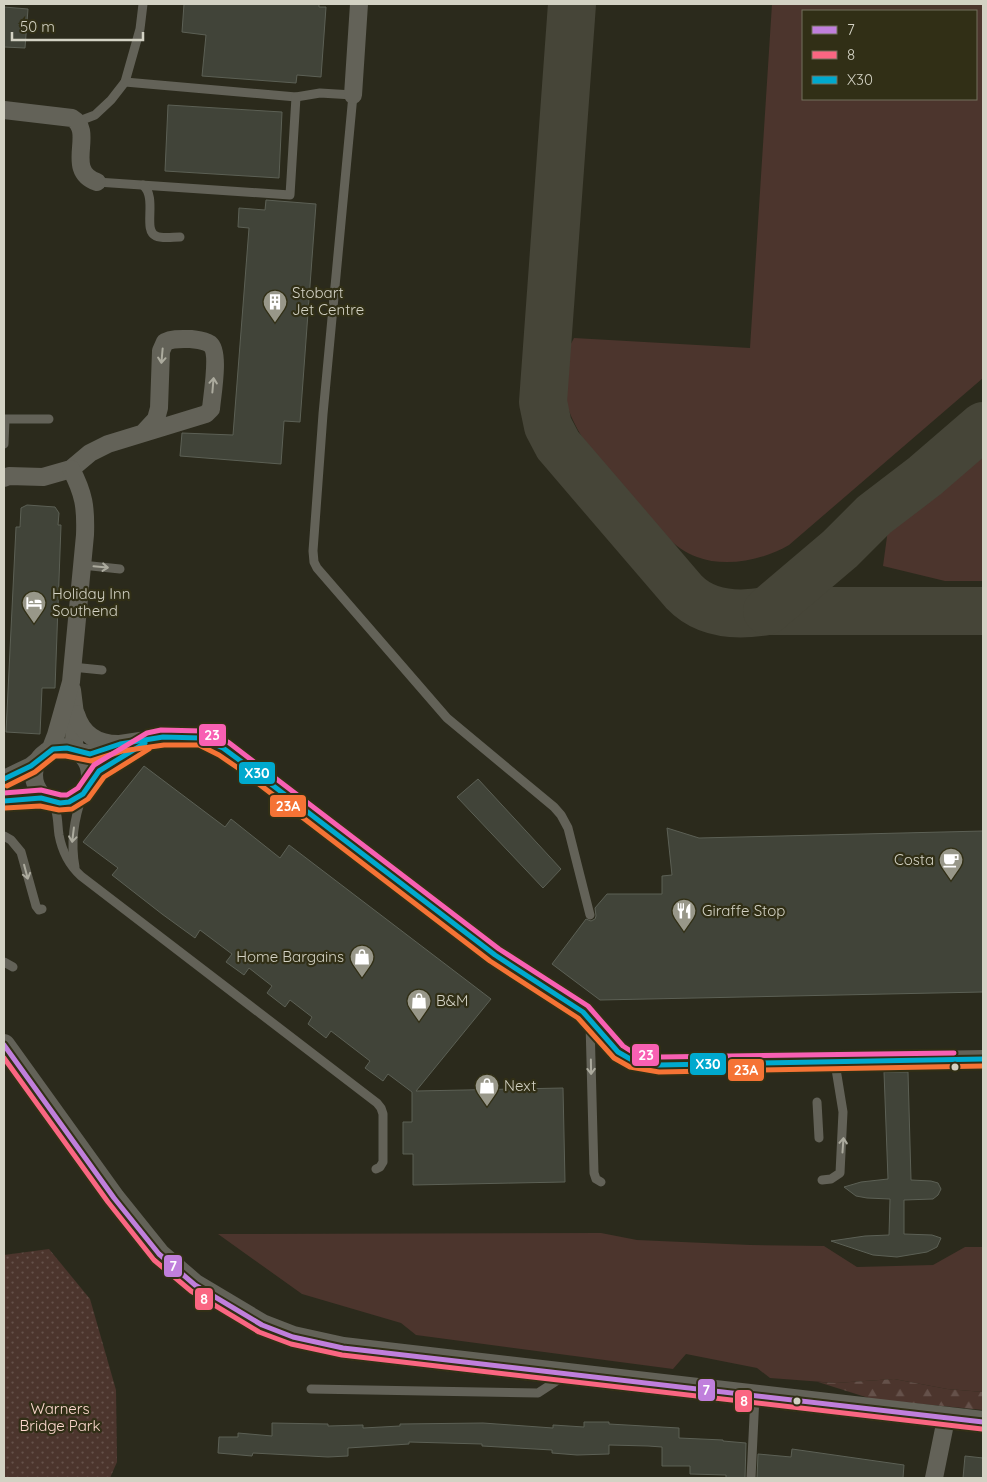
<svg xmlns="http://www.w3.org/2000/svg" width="987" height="1482" viewBox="0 0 987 1482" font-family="Quicksand,sans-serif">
	<defs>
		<pattern id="forest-firs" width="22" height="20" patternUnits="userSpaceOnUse" patternTransform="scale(1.25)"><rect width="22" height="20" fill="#4c352d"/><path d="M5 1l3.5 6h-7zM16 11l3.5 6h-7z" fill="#65514a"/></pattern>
		<pattern id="park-dots" width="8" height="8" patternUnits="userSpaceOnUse" patternTransform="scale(1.25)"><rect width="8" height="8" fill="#4c352d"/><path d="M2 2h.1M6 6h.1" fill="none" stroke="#65514a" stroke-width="1.8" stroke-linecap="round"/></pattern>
	</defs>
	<rect width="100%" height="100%" fill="#2b2a1c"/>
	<g fill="#4c352d" fill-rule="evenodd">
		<path d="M772,4h211v374l-194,167c-26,15 -63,23 -92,12 -28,-10 -45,-38 -64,-59 -17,-20 -34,-41 -51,-61 -14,-23 -26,-54 -17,-81 2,-6 6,-12 9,-18l176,10zM803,11h173v88h-173z"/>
		<path d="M983,442v139h-38l-62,-15 6,-44z"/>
		<path d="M601,1233l36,7 113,5 74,1 33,21 76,-2 32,-18h18v145l-36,-3 -53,-10 -58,4 -66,-5 -13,-10 -71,-14 -13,15 -257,-34 -15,-12 -99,-29 -84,-60z"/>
	</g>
	<path fill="url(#forest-firs)" d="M894,1379l53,10 36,3v18l-111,-11 -54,-17 18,1z"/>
	<path fill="url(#park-dots)" d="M49,1249l41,50 26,91 1,72 -7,16h-106v-223z"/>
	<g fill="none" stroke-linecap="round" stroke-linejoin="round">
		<g stroke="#464538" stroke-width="48">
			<path d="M572,4l-29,398 5,24 10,19 126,147c22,23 54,24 83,19h216"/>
			<path d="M767,611l73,-62 34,-34 51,-39 58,-50"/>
		</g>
	</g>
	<g fill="#414439" stroke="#5c6055">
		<path d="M184,4h135v3h7l-5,70 -24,-2 -1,8 -94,-7 4,-41 -24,-3z"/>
		<path d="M4,7l24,2 -3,39 -21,-1z"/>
		<path d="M168,105l114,7 -3,66 -114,-7z"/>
		<path d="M266,200l50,4 -16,218 -16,-1 -3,43 -101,-8 2,-23 51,2 16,-207 -11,-1 1,-19 26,2z"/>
		<path d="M27,505l28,2 4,6 -1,12h3l-6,163h-13l-2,46 -34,-2 10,-205h4l1,-19z"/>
		<path d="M144,766l81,61 6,-8 49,39 9,-13 202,154 -75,92 147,-3 2,94 -152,3v-31h-10v-32h9v-30l-24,-18 -5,7 -18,-13 5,-7 -39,-30 -5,7 -18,-14 4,-7 -22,-17 -5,7 -18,-14 5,-7 -23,-18 -5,7 -18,-13 6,-8 -32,-24 -5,8 -33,-24 -50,-39 6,-7 -35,-26z"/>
		<path d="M478,779l83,90 -18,19 -86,-91z"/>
		<path d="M667,828l32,10 284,-7v161l-383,8 -48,-36 34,-45 5,2 4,-2 1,-3 -1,-8 12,-14h55v-18l10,-1z"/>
		<path d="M884,1072h24l3,108 20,1 7,2 3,6 -3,6 -5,4 -29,1v34l28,1 9,3 -4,9 -10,5 -30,5 -24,-2 -42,-14 34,-5 24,-1 1,-36 -23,-1 -11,-2 -12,-9 17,-5 27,-3z"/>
		<path d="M584,1422h25v2l70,4v10l44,2v1l23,2 -1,35h-19v-3l-36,-1v-8h-28v-19l-14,-1 -39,-1v9l-32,1 -25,-2v-3l-70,-4v-2l-73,-2v2l-61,4v8l-20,1 -75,-4 -1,3 -34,-3 1,-16h19v-4l34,3v-13l56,1v2l35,-1v3l37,-2v-2l83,-1 70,5v-3l31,2z"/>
		<path d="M792,1449l112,16 -1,13h-146l1,-24 33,3z"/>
		<path d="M965,1456l18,2v20h-20z"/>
	</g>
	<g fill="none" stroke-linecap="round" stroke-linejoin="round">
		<g stroke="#636258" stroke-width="9">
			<path d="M125,82l171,15 24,-4 33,2 -30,319 -10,137 1,11 3,6 130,150 107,89 7,8 7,13 22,87"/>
			<path d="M74,123l21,-8 16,-15 14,-18 15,-53 3,-25"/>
			<path d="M97,182l193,13 6,-98"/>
			<path d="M143,185c15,13 -1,45 13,51 6,3 17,1 24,1"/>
			<path d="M4,444l1,-25h44"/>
			<path d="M82,565l38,4"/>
			<path d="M72,667l30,3"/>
			<path d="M50,800c9,11 7,22 9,35 3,16 10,30 22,41l296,227 4,5 2,6v48l-3,5 -4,2"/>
			<path d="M4,836l7,4 10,12 15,54 3,4 3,-1"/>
			<path d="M75,867c-5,-26 -1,-49 8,-73"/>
			<path d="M4,962l9,5"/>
			<path d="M590,1023l4,150 2,6 5,3"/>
			<path d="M817,1102l2,36"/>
			<path d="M822,1180l9,-1 9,-6 3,-61 -8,-49"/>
			<path d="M311,1389l227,4 23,-15"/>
			<path d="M751,1478l4,-82"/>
		</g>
		<g stroke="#636258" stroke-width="18">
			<path d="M353,95l6,-91"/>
			<path d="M4,110l68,8c24,14 -9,52 25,64"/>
			<path d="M4,478l5,-2 34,1 28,-8 19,-16 18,-9 98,-30 5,-5c1,-13 9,-57 -1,-65 -6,-4 -12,-4 -19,-5 -9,0 -18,-1 -26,3l-4,9 -2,57 -3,11 -12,13"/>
			<path d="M72,690l3,24 -1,30 3,8"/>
			<path d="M76,714c6,20 22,30 42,30"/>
			<circle cx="62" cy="775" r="28"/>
			<path d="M77,752l13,2 30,-10 54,-8 27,2 22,10 272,207 88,57c15,13 24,34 41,44 10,6 23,7 35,9l324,-6"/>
			<path d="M46,753l5,-5 5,-13 15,-53 14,-147c1,-28 -1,-41 -14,-66"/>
			<path d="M4,779l27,-13 10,-8"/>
			<path d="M88,786l11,-15 42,-26"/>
			<path d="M4,801l27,-3 19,2"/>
			<path d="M934,1478l12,-59"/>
		</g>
		<path stroke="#636258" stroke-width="22" d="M4,1045l110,153 45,56 36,31 67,40 31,12 50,11 640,74"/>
		<defs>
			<path id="bus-1" d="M4,1045l110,153 45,56 36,31 67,40 31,12 50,11 640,74"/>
			<path id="bus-2" d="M4,1058l104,144 46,58 37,31 68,41 32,12 51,11 640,74"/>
			<g id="bus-3">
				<path d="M4,779l27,-13 22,-17 14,-1 23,6 30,-10 43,-7 38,1 22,10 19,14 253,193 88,57 35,40 14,8 27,5 324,-6"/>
				<path d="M4,801l37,-3 19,5 9,-1 14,-8 16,-23 46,-28"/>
			</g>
			<g id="bus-4">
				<path d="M7,786l28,-14 20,-16h11l25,5 31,-10 42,-6h35l20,10 19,13 252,193 88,57 36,40 16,9 29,5 324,-6"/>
				<path d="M5,808l35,-2 19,4 13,-1 16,-10 16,-22 45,-28"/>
			</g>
			<path id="bus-5" d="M4,793l37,-3 20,5h6l11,-7 16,-23 53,-32 14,-3 41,1 26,11 271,207 89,57 35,40 11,7 26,4 294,-4"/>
		</defs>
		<use href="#bus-1" stroke="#312f16" stroke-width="9"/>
		<use href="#bus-2" stroke="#312f16" stroke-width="9"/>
		<use href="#bus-3" stroke="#312f16" stroke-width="9"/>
		<use href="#bus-4" stroke="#312f16" stroke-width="9"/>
		<use href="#bus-5" stroke="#312f16" stroke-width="9"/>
		<use href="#bus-1" stroke="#c07fdc" stroke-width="5"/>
		<use href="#bus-2" stroke="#fa6682" stroke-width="5"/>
		<use href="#bus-3" stroke="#00a9ce" stroke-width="5"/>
		<use href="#bus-4" stroke="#f57335" stroke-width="5"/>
		<use href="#bus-5" stroke="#f860b3" stroke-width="5"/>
	</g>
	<defs><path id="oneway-shaft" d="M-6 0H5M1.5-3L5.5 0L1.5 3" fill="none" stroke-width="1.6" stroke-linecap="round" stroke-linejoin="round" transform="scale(1.25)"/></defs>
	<g stroke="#acab9e">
		<use href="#oneway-shaft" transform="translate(162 356) rotate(95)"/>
		<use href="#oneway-shaft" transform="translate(213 385) rotate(-85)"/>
		<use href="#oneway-shaft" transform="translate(101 567) rotate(5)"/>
		<use href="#oneway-shaft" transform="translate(73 835) rotate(97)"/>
		<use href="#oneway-shaft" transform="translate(26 872) rotate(75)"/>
		<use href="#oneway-shaft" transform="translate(591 1067) rotate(89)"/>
		<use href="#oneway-shaft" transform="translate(843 1145) rotate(-86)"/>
	</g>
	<defs>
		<symbol id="building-pin" viewBox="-11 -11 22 30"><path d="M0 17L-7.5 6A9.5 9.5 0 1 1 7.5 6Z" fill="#989789" stroke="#312f16"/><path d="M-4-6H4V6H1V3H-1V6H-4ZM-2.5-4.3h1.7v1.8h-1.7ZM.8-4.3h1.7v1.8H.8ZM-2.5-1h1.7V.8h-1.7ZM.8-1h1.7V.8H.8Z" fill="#fff"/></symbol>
		<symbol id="hotel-pin" viewBox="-11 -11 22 30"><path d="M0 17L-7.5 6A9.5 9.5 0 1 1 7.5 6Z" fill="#989789" stroke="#312f16"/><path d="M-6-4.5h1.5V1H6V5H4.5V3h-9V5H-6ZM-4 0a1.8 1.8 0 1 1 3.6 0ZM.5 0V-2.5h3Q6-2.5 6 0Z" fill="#fff"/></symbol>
		<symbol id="cafe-pin" viewBox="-11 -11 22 30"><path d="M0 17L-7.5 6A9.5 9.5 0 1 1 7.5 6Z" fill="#989789" stroke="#312f16"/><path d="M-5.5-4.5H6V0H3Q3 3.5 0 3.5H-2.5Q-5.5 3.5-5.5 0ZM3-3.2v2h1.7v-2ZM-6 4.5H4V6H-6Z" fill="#fff"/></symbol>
		<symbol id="restaurant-pin" viewBox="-11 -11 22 30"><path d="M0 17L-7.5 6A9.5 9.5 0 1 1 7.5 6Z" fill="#989789" stroke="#312f16"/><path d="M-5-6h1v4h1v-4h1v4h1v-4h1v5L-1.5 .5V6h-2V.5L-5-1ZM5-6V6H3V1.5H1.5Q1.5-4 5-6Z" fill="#fff"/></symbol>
		<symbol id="shop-pin" viewBox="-11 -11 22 30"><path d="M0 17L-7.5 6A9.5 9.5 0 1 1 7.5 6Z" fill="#989789" stroke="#312f16"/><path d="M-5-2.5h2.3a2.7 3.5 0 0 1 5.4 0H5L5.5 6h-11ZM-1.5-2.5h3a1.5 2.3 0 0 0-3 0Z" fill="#fff"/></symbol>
	</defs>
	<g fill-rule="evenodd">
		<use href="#building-pin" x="261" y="288" width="28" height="38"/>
		<use href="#hotel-pin" x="20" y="589" width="28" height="38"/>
		<use href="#cafe-pin" x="937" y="846" width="28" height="38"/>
		<use href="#restaurant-pin" x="670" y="897" width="28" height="38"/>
		<use href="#shop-pin" x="348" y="943" width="28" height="38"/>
		<use href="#shop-pin" x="405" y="987" width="28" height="38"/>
		<use href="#shop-pin" x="473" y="1072" width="28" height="38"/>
	</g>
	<g fill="#d3d2c4" stroke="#312f16" stroke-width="2">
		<circle cx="955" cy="1067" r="4.5"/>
		<circle cx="797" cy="1401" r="4.5"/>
	</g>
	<g text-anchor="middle" stroke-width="4.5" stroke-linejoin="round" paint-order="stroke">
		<g font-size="15" fill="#d3d2c4" stroke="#312f16" text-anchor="start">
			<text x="292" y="298">Stobart<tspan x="292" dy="17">Jet Centre</tspan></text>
			<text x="52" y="599">Holiday Inn<tspan x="52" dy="17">Southend</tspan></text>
			<text x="934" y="865" text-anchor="end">Costa</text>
			<text x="702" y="916">Giraffe Stop</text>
			<text x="344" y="962" text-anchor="end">Home Bargains</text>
			<text x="436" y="1006">B&amp;M</text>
			<text x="504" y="1091">Next</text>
		</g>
		<g font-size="15" fill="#fed9cf" stroke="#312f16">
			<text x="60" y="1414">Warners<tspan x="60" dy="17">Bridge Park</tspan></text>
		</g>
	</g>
	<g stroke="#312f16" stroke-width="2">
		<rect x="198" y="723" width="29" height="24" rx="5" fill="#f860b3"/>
		<rect x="238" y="761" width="38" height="24" rx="5" fill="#00a9ce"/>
		<rect x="269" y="794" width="38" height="24" rx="5" fill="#f57335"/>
		<rect x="631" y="1043" width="29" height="24" rx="5" fill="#f860b3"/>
		<rect x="689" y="1052" width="38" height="24" rx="5" fill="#00a9ce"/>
		<rect x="727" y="1058" width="38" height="24" rx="5" fill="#f57335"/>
		<rect x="163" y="1254" width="20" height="24" rx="5" fill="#c07fdc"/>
		<rect x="194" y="1287" width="20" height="24" rx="5" fill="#fa6682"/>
		<rect x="697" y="1378" width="19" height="24" rx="5" fill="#c07fdc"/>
		<rect x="734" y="1389" width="19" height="24" rx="5" fill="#fa6682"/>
	</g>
	<g font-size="14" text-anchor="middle" font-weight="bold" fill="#fff">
		<text x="212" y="740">23</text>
		<text x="257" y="778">X30</text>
		<text x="288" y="811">23A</text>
		<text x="646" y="1060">23</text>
		<text x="708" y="1069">X30</text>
		<text x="746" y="1075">23A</text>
		<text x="173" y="1271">7</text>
		<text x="204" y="1304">8</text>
		<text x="706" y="1395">7</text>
		<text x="744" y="1406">8</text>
	</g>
	<rect width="987" height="1482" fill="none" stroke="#d3d2c4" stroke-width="10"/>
	<rect x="802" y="10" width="175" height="90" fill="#312f16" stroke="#72705c"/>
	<rect x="812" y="26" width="25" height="8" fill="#c07fdc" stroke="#72705c"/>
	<text x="847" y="35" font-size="15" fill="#d3d2c4">7</text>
	<rect x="812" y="51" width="25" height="8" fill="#fa6682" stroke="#72705c"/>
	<text x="847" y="60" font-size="15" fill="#d3d2c4">8</text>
	<rect x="812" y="76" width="25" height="8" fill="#00a9ce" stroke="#72705c"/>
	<text x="847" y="85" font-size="15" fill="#d3d2c4">X30</text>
	<path d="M12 32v8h131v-8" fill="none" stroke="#d3d2c4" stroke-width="2.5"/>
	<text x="20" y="32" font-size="15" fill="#d3d2c4" stroke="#312f16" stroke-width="4" paint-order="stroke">50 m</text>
</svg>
